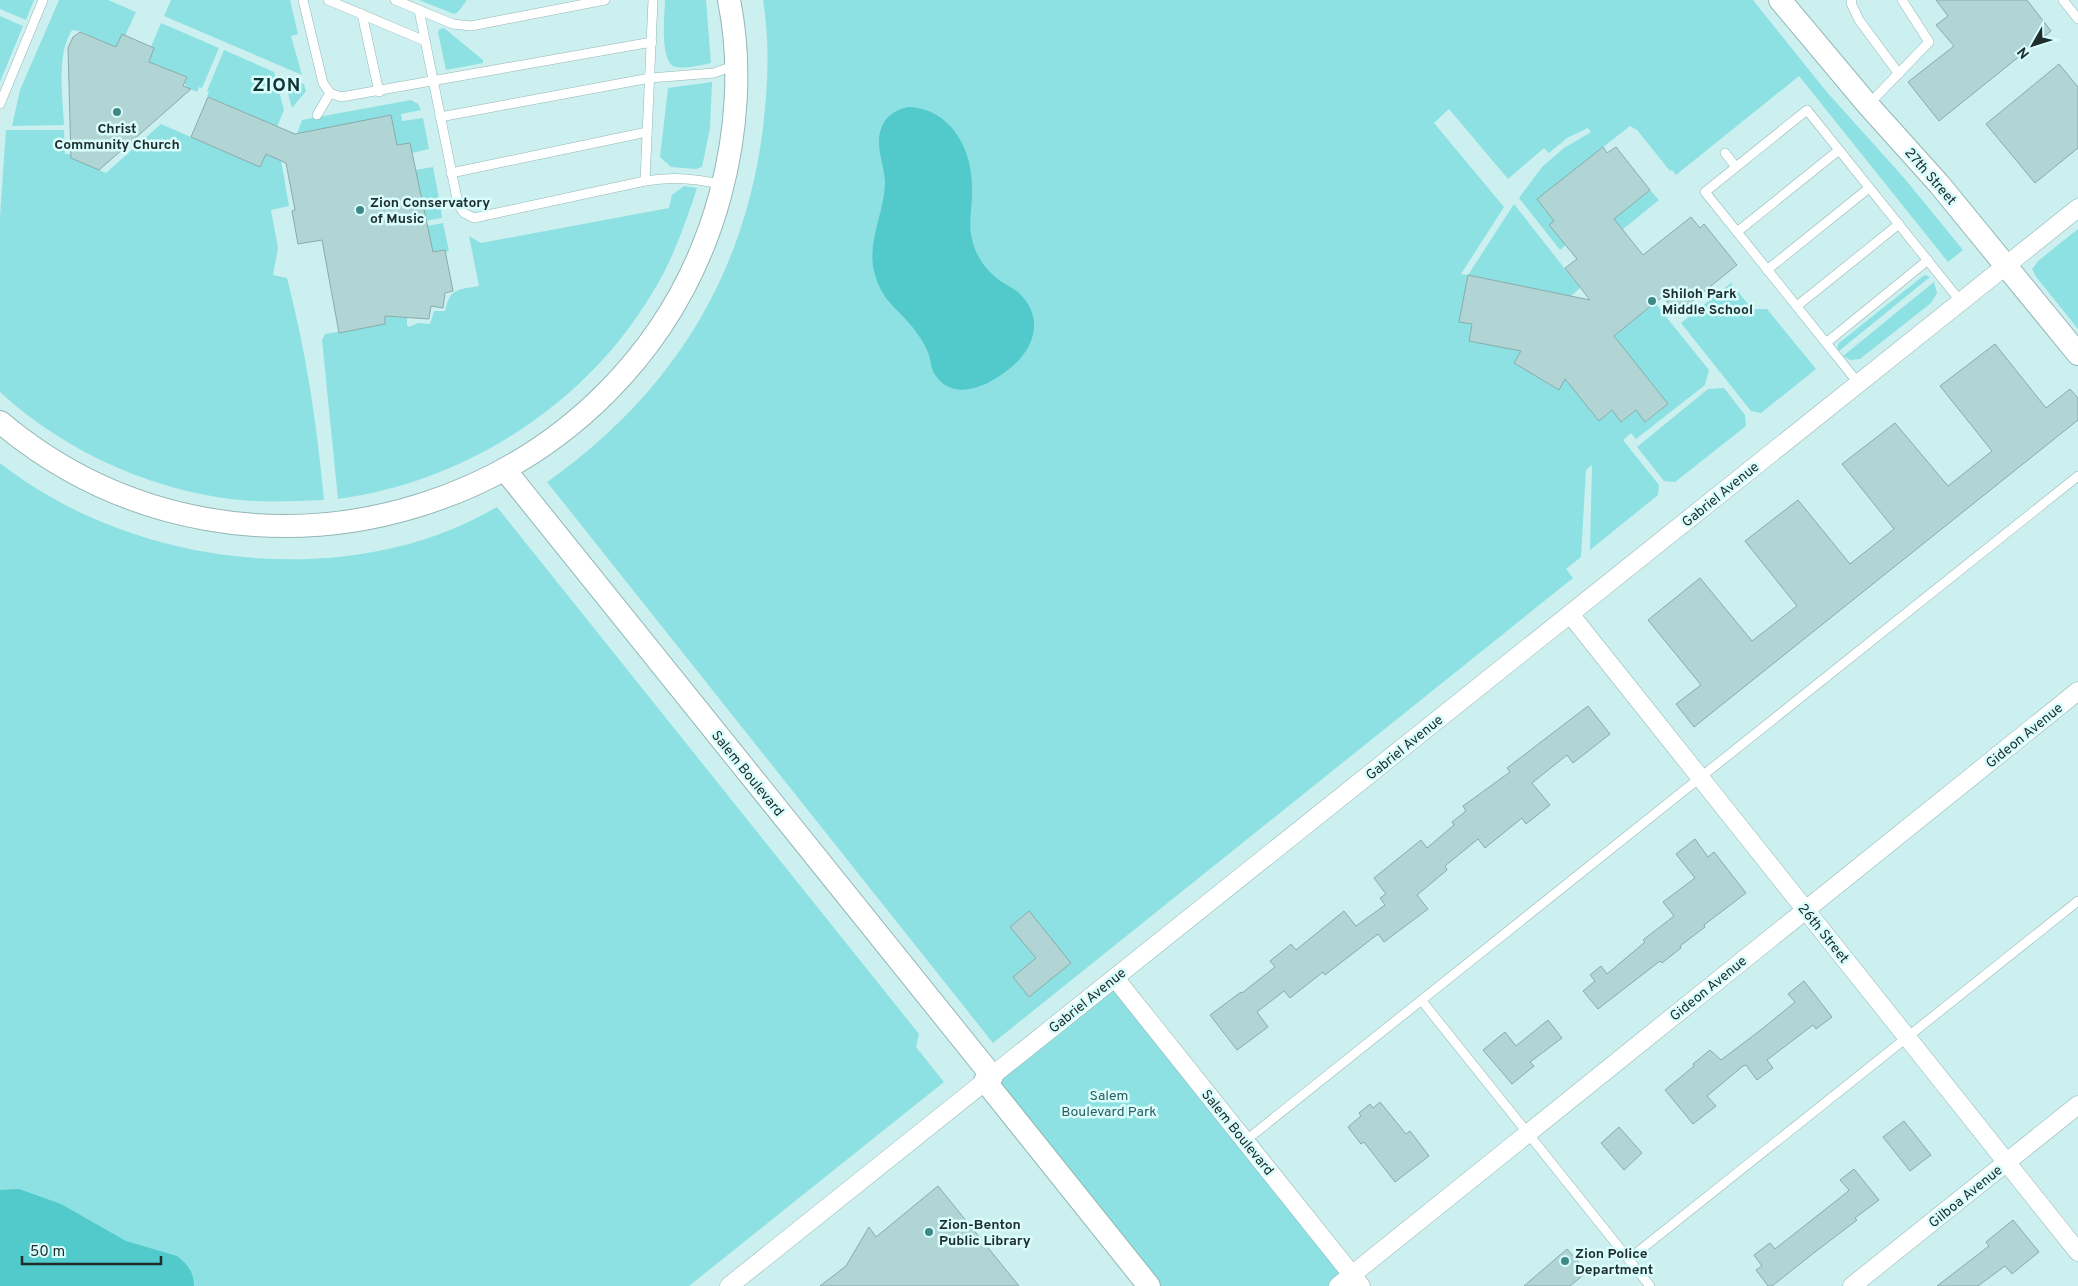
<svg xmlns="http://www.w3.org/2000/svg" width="2078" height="1286" viewBox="0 0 2078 1286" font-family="Overpass,sans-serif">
	<rect width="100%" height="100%" fill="#ccf0ef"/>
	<g fill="#8ee1e2">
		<path d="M0,0h34l-8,20 -26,-11z"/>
		<path d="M59,0h49l28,12 -11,24 -9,11 -37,-16 -7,-1c-16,26 -9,65 -8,95l-52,1 8,-36z"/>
		<path d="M171,0h119l8,34 -7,2 11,39 -138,-59z"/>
		<path d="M419,0h48l-9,12 -4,2z"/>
		<path d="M665,0h41l5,63c-10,2 -25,6 -35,4 -17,-3 -11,-54 -11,-67z"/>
		<path d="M763,0h990l73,91 79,88 58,71 -15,12 -149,-186 -123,99 -4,-5 -2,1 -33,-41 -7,-4 -93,73 17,22 -4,4 16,20 -6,5 -41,-52 23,-31 22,-19 27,-16 -3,-4 -21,10 -18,15 -5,-5 -36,31 -59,-70 -15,14 70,84 -43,67 7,1 46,-71 66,84 -9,8 -103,-20 -9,45 13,3 -3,17 52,10 -6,12 43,27 7,-11 34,42 13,-11 10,12 14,-12 10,12 22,-18 -54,-68 41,-33 54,67 -4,15 -69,54 -5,-6 -8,7 36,45 -1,10 -68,55 2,-85 -6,5 -5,87 -15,12 7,9 -580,465 -446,-561c123,-87 197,-203 216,-354 5,-43 7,-85 0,-128z"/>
		<path d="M0,16l23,10 -23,56z"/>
		<path d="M161,23l58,25 -17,40 -3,-1 -2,5 -11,-5 -2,-5 2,-5 -37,-15 5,-13 -3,-2z"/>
		<path d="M444,28l39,32v3l-37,7 -8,-38 2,-3z"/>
		<path d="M224,50l50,22 10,38 -7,17 -70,-31 2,-4 -2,-1z"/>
		<path d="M285,77l19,7 2,7 -14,17 -8,-29z"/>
		<path d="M712,82l-2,46 -8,39 -6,2 -25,-2 -11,-10 8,-69z"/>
		<path d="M411,100l7,4 3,6 -20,4 1,7 21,-3 6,31 -17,4 -2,-10 -13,2 -100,-11 5,-14z"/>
		<path d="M161,124l99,43 6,-13 15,6 8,46 -18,4 7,38 -5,27 14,3c19,73 30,147 37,222 -24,1 -48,2 -72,1 -91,-6 -185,-47 -252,-109v-176l6,-86h58l1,24h6l1,4 34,15z"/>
		<path d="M433,167l6,32 -17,3 -7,-32z"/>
		<path d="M684,186l13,2c-12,37 -25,74 -46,107 -66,110 -186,187 -313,204l-16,-159 3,-6 60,-10v-8l22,2v7l2,2 9,-4 12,1 4,-13h11c5,-23 12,-21 34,-25l-10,-50 12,7 188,-35 3,-13z"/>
		<path d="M1650,190l9,10 -37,30 -8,-11z"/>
		<path d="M440,203l2,15 -17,3 -2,-14z"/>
		<path d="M443,223l6,28 -3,1 -1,-2 -14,2 -4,-26z"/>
		<path d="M2078,229v100l-41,-51 -5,-9 6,-8z"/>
		<path d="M1926,275l4,2 -91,74 -2,-4 2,-4 84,-67z"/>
		<path d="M1934,282l3,11 -6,10 -71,56 -10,1 -7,-4z"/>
		<path d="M1731,283l21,26h15l49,60 -55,44 -10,-2 -70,-88z"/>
		<path d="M1724,388l21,27 1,11 -71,56 -11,-1 -27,-34 71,-58z"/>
		<path d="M0,463c133,105 349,131 497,44l422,527 -3,13 28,35 -255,204h-689z"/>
		<path d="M1115,978l246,308h-211l-165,-205z"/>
	</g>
	<g fill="#52c9ca">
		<path d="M909,107c42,2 63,42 63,80 1,19 -5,37 1,56 4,15 15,30 29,39 6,4 13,7 18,12 21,21 17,47 -2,67 -19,19 -61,45 -82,15 -5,-6 -5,-14 -7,-21 -3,-9 -9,-18 -15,-26 -17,-22 -33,-28 -40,-58 -7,-31 11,-59 11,-90 -1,-17 -10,-35 -4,-52 4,-13 15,-20 28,-22z"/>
		<path d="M19,1189l42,15 65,37 51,15c11,8 17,17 17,30h-194v-96z"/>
	</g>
	<g fill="#b1d4d4" stroke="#89abab">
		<path d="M1936,0h91l24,31 -112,90 -31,-39 46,-36 -18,-21 12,-9z"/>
		<path d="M80,32l36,15 6,-13 32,14 -5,14 38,15 -4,9 8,3 -92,81 -28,-12 -3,-110 5,-11z"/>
		<path d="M2059,64l19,23v61l-43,35 -49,-59z"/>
		<path d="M208,97l87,37 96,-19 6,30 13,-2 23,109 12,-2 8,41 -8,2 -2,15 -12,-2 -2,13 -44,-3v8l-46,9 -17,-93 -24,4 -6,-33 3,-1 -9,-47 -20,-9 -6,13 -69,-30z"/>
		<path d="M1603,147l4,6 9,-6 34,43 -36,29 29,36 48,-38 9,11 4,-4 33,41 -61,49 -13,-18 -49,40 54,68 -23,18 -9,-12 -15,12 -9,-12 -13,11 -34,-42 -6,11 -45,-27 7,-12 -52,-10 3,-17 -13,-2 9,-47 122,25 -25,-32 12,-9 -28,-34 5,-4 -17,-22z"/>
		<path d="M1995,344l51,64 24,-19 8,9v22l-384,307 -18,-23 25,-19 -53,-65 52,-42 52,63 45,-35 -52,-65 53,-41 52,64 44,-35 -52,-65 53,-41 53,63 44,-35 -52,-65z"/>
		<path d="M1588,706l22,28 -37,29 -6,-8 -35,28 18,22 -24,19 -4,-6 -37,30 -7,-9 -33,27 2,4 -30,25 11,14 -44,33 -6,-8 -53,41 -2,-3 -33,26 -6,-7 -27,21 11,15 -31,23 -27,-35 31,-23 1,1 33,-26 -5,-6 21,-17 5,6 48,-39 12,15 29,-21 -5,-7 6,-4 -12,-16 47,-38 6,8 27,-23 -2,-3 14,-11 -3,-5 47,-34 -3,-4z"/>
		<path d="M1695,839l13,18 6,-5 32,41 -42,32 1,2 -25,19 1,2 -19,15 -2,-2 -62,48 -15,-18 12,-10 -5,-6 11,-9 6,8 38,-32 -2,-2 31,-24 -11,-14 32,-24 -19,-24z"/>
		<path d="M1029,911l42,52 -42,34 -16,-20 23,-19 -26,-31z"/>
		<path d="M1804,981l28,36 -16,12 -3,-4 -46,35 6,8 -16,12 -11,-15 -3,1 -36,30 9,10 -23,18 -28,-34 29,-24 -1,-2 17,-14 11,10 41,-31 33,-27 -7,-8z"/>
		<path d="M1548,1020l14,18 -32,24 4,4 -22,18 -29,-34 22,-18 11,14z"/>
		<path d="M1380,1102l26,32 4,-3 19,25 -34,26 -31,-40 -3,2 -13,-17 13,-11 -2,-3 11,-9 3,4z"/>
		<path d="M1904,1121l27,34 -21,16 -27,-34z"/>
		<path d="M1619,1127l23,26 -18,17 -23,-27z"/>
		<path d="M1854,1169l25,31 -24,18 2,2 -42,32 -43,34h-4l-12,-16 6,-4 -8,-11 16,-12 5,6 71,-56 3,-3 -9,-10z"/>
		<path d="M938,1186l81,100h-199l26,-20 23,-39 7,10z"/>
		<path d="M2013,1220l26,32 -27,22 -7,-8 -27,20h-41l52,-40 -3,-4z"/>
		<path d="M1567,1249l20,23 -17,14h-46z"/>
	</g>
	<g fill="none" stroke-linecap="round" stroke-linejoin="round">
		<defs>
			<g id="service">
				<path d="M303,0l20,83 7,10 11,4 311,-55"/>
				<path d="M328,0l97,41"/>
				<path d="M395,0l58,24 18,2 134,-26"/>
				<path d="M1852,0l-1,3 8,17 40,54"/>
				<path d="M2063,0l15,19"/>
				<path d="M419,10l39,194 6,9 10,5 171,-37 8,-181"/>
				<path d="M362,14l17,78"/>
				<path d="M0,104l43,-104"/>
				<path d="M1868,105l61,-63 -27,-42"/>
				<path d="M317,115l13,-22"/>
				<path d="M440,117l210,-39 64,-5 22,-8"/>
				<path d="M1725,153l11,14"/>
				<path d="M451,173l196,-41"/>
				<path d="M645,181c27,-5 51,-3 78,4"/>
				<path d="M1737,232l102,-82"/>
				<path d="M1767,270l102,-82"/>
				<path d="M1797,306l102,-82"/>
				<path d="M1826,343l102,-83"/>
				<path d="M1859,384l-154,-192 102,-82 154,192"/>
				<path d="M1422,1001l228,285"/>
				<path d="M1245,1141l833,-665"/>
				<path d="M1629,1259l449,-358"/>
			</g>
			<g id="minor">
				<path d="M1570,614l508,638"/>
				<path d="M1115,978l246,308"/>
				<path d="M729,1286l1349,-1078"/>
				<path d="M1338,1286l740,-595"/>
				<path d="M1852,1286l226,-181"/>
			</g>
			<g id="tertiary">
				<path d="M1780,0l88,105 71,79 139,170"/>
				<path d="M0,422c249,209 634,87 720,-226 17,-63 22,-132 9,-196"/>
				<path d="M505,470l487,606"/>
				<path d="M985,1081l164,205"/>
			</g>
		</defs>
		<use href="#service" stroke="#94b6b6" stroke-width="10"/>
		<use href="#minor" stroke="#94b6b6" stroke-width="19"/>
		<use href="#tertiary" stroke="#94b6b6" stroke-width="24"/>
		<use href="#service" stroke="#fff" stroke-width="9"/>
		<use href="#minor" stroke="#fff" stroke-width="18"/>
		<use href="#tertiary" stroke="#fff" stroke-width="22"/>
	</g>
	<g fill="#3f8888" stroke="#d9fdfd" stroke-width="2">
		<circle cx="117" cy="112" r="5"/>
		<circle cx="360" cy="210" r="5"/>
		<circle cx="1652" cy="301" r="5"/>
		<circle cx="929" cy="1232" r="5"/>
		<circle cx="1565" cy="1261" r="5"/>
	</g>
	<g text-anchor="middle" stroke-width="5" stroke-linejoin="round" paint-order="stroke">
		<g font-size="14" font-weight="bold" fill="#1f2d2d" stroke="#d9fdfd" text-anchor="start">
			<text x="117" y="133" text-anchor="middle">Christ<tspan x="117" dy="16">Community Church</tspan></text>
			<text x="370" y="207">Zion Conservatory<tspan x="370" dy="16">of Music</tspan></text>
			<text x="1662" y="298">Shiloh Park<tspan x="1662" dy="16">Middle School</tspan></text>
			<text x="939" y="1229">Zion-Benton<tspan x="939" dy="16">Public Library</tspan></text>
			<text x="1575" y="1258">Zion Police<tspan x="1575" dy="16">Department</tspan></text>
		</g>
		<g font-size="14" fill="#1f2d2d" stroke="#d9fdfd">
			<text transform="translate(1931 176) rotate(49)" y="5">27th Street</text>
			<text transform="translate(1720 494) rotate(-39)" y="5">Gabriel Avenue</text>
			<text transform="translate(2024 735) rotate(-39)" y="5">Gideon Avenue</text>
			<text transform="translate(1404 747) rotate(-39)" y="5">Gabriel Avenue</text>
			<text transform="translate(748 773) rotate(51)" y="5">Salem Boulevard</text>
			<text transform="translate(1824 933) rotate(51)" y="5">26th Street</text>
			<text transform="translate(1708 988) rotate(-39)" y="5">Gideon Avenue</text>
			<text transform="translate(1087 1000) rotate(-39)" y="5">Gabriel Avenue</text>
			<text transform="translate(1238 1132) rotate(51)" y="5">Salem Boulevard</text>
			<text transform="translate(1965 1196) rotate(-39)" y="5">Gilboa Avenue</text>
		</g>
		<g font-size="14" fill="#2a5d5d" stroke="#d9fdfd">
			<text x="1109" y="1100">Salem<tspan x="1109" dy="16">Boulevard Park</tspan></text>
		</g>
		<g font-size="19" font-weight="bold" letter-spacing="1" fill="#103334" stroke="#d9fdfd">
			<text x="277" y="91">ZION</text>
		</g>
	</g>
	<g transform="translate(2033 45) rotate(231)" stroke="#d9fdfd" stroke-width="4" paint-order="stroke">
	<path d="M0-4L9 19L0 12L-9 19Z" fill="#1f2d2d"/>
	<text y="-8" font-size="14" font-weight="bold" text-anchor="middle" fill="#1f2d2d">N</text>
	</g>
	<path d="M22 1256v8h139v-8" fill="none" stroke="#1f2d2d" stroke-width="2.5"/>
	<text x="30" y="1256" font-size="15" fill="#1f2d2d" stroke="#d9fdfd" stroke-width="4" paint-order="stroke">50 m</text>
</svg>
